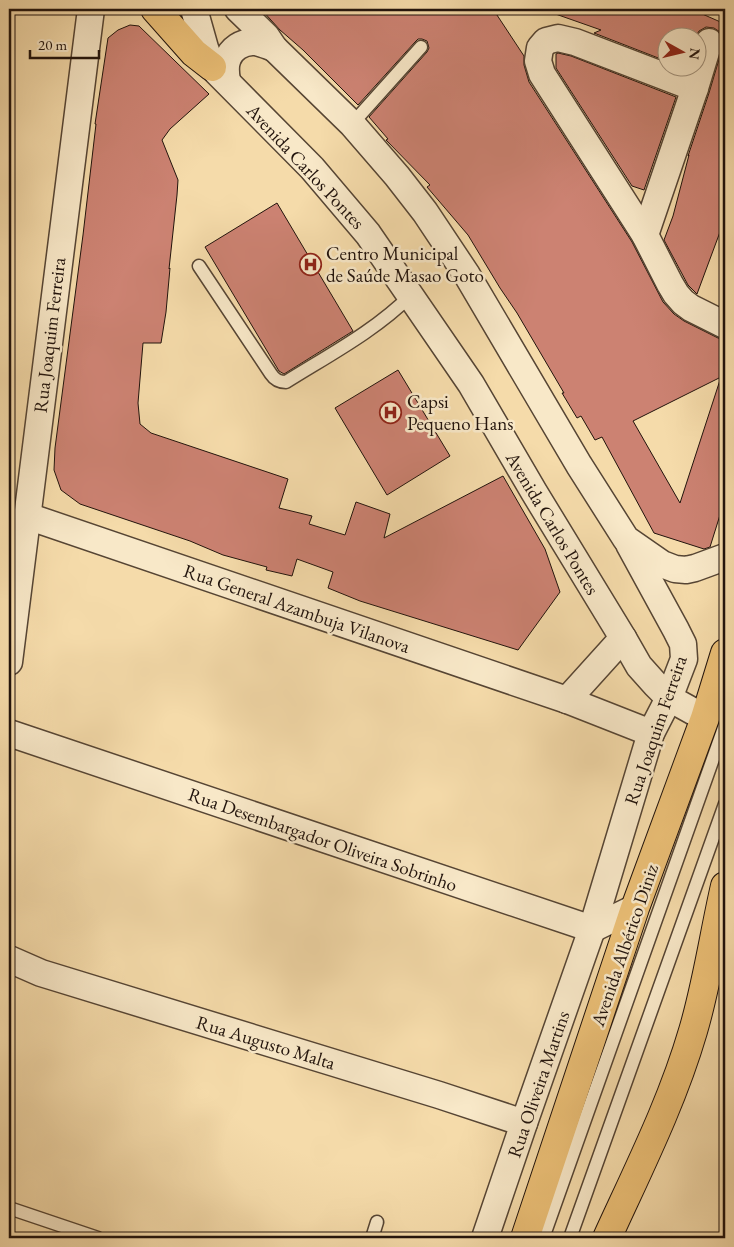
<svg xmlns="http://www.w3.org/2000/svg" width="734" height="1247" viewBox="0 0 734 1247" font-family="'EB Garamond',serif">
	<rect width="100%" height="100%" fill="#f5dbaa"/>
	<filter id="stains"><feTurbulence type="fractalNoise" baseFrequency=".004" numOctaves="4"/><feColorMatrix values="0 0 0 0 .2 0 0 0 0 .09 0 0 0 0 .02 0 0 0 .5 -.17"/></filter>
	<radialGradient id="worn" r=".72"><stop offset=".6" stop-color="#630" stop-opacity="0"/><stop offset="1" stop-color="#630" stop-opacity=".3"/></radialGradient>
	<g fill="#cc8272" stroke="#21130c" fill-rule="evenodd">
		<path d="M261,9h232l31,47v9l5,17 103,160 31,60 11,12 10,7 34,17 7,2v35h-1l1,1v123l-15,48 -6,2 -50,-16 -52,-96 -7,3 -14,-24 -4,2 -15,-25h2l-47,-80 -17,-25 -32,-53 -41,-48 3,-2 -44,-45 2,-1 -19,-22 58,-65 2,-4 -2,-7 -5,-2h-4l-3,3 -57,63 -55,-55 -23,-20zM721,377l-41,126 -47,-82z"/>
		<path d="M548,9h143l34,15v210l-5,-2 -23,62 -9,-9 -24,-45 9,-24 16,-61 -1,1 21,-63 14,-47v-8l-3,-6 -6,-4 -8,-1 -7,4 -4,7h-29v23l-72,-28 7,-3 -54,-19z"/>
		<path d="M130,25l9,1 70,68 -39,35 -8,11 16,40 -1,15 -8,74 1,-1 -4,44 -5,31h-18l-5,60 2,21 11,9 137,46 -9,29 33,8 -3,8 36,11 11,-33 34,12 -6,24 119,-62 42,73 15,43 -42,58 -158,-49 -32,-13 5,-16 -36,-13 -5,17 -26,-6 1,-3 -44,-12 -33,-14 -110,-37 -19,-14 -7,-20 1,-22 28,-213 13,-111h-1l13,-86 10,-8z"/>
		<path d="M558,53l13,3 105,41 -32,93 -12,-4 -76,-118v-14z"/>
		<path d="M277,203l76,128 -69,43 -5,-3 -74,-124z"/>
		<path d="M398,370l52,86 -63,39 -52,-87z"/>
	</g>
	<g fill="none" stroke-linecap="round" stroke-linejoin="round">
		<defs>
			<g id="lane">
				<path d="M352,124l69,-77"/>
				<path d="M199,266l72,108c4,6 8,8 15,8 43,-27 89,-51 125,-87"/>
				<path d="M9,1208l89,30"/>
				<path d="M372,1238l5,-16"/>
				<path d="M543,1238l182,-513"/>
				<path d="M570,1238l155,-434"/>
			</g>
			<g id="street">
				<path d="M194,9l11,39 7,19 100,101 56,66 103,150 63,108 89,146 16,28 17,19 13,13 36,20"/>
				<path d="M238,9l28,27 8,12 78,76 45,52 28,36 42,63 112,190 47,74 36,25 13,5 11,1 9,-2 30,-11"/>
				<path d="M227,81c-1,-6 -2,-14 0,-20 3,-12 16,-20 28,-19 6,1 13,4 19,6"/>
				<path d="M695,88l-120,-46 -17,-4 -12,3 -6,7 -2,13 4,13 103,161 25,49 6,10 7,8 8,6 34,17"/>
				<path d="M645,235l50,-147 14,-46"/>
				<path d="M27,516l540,184 84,33"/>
				<path d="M9,662l82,-653"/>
				<path d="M567,700l56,-62"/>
				<path d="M9,733l583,196 43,-21"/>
				<path d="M9,959l32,14 398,122 85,28"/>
				<path d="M485,1238l39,-115 68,-194 59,-196 18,-35 15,-39 -1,-15 -7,-14 -47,-86"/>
			</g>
			<g id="primary">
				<path d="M525,1238l110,-330 70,-190 20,-65"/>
				<path d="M607,1238c31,-68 65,-135 86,-207 14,-47 21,-97 32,-145"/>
			</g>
			<path id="highway" d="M155,9l39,44 18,14"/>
		</defs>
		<use href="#lane" stroke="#564534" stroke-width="15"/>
		<use href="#street" stroke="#564534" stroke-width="29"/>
		<use href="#primary" stroke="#21130c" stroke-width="30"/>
		<use href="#highway" stroke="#21130c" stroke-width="30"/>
		<use href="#lane" stroke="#f8e8c8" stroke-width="12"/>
		<use href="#street" stroke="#f8e8c8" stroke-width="26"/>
		<use href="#primary" stroke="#eabe75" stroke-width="28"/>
		<use href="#highway" stroke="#eabe75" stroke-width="28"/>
	</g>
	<defs>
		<symbol id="hospital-ring" viewBox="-11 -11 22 22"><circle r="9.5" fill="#f8e8c8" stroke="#8f2418" stroke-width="1.5"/><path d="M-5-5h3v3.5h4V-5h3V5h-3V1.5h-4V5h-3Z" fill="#8f2418"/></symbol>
	</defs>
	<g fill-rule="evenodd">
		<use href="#hospital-ring" x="298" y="252" width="25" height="25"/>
		<use href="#hospital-ring" x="378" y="400" width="25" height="25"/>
	</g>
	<g text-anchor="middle" stroke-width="5" stroke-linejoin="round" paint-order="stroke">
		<g font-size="19" fill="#21130c" stroke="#f8e8c8">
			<text transform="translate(306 166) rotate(47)" y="7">Avenida Carlos Pontes</text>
			<text transform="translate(49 335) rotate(-83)" y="7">Rua Joaquim Ferreira</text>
			<text transform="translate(553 523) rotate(59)" y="7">Avenida Carlos Pontes</text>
			<text transform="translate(297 608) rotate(19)" y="7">Rua General Azambuja Vilanova</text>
			<text transform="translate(655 730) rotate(-71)" y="7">Rua Joaquim Ferreira</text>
			<text transform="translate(323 839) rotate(19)" y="7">Rua Desembargador Oliveira Sobrinho</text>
			<text transform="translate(624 945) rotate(-71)" y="7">Avenida Albérico Diniz</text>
			<text transform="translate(266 1042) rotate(17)" y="7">Rua Augusto Malta</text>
			<text transform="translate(538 1084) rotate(-71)" y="7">Rua Oliveira Martins</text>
		</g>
		<g font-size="19" fill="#21130c" stroke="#f8e8c8" text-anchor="start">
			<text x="326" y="260">Centro Municipal<tspan x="326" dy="22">de Saúde Masao Goto</tspan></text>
			<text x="407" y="408">Capsi<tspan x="407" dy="22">Pequeno Hans</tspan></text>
		</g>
	</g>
	<rect width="734" height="1247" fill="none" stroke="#f5dbaa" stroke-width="30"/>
	<rect x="10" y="10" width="714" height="1227" fill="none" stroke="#21130c" stroke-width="2.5"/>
	<rect x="15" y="15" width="704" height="1217" fill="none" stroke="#21130c"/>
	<g transform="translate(682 52) rotate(98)"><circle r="24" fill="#f8e8c8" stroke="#a2937d"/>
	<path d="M0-4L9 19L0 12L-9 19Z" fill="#8f2418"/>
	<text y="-8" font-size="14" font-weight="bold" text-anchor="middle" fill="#21130c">N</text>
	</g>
	<path d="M30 50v8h69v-8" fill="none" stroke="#21130c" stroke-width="2.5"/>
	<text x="38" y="50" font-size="15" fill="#21130c" stroke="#f8e8c8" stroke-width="4" paint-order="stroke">20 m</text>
	<rect width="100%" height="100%" filter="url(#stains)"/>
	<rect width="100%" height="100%" fill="url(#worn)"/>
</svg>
